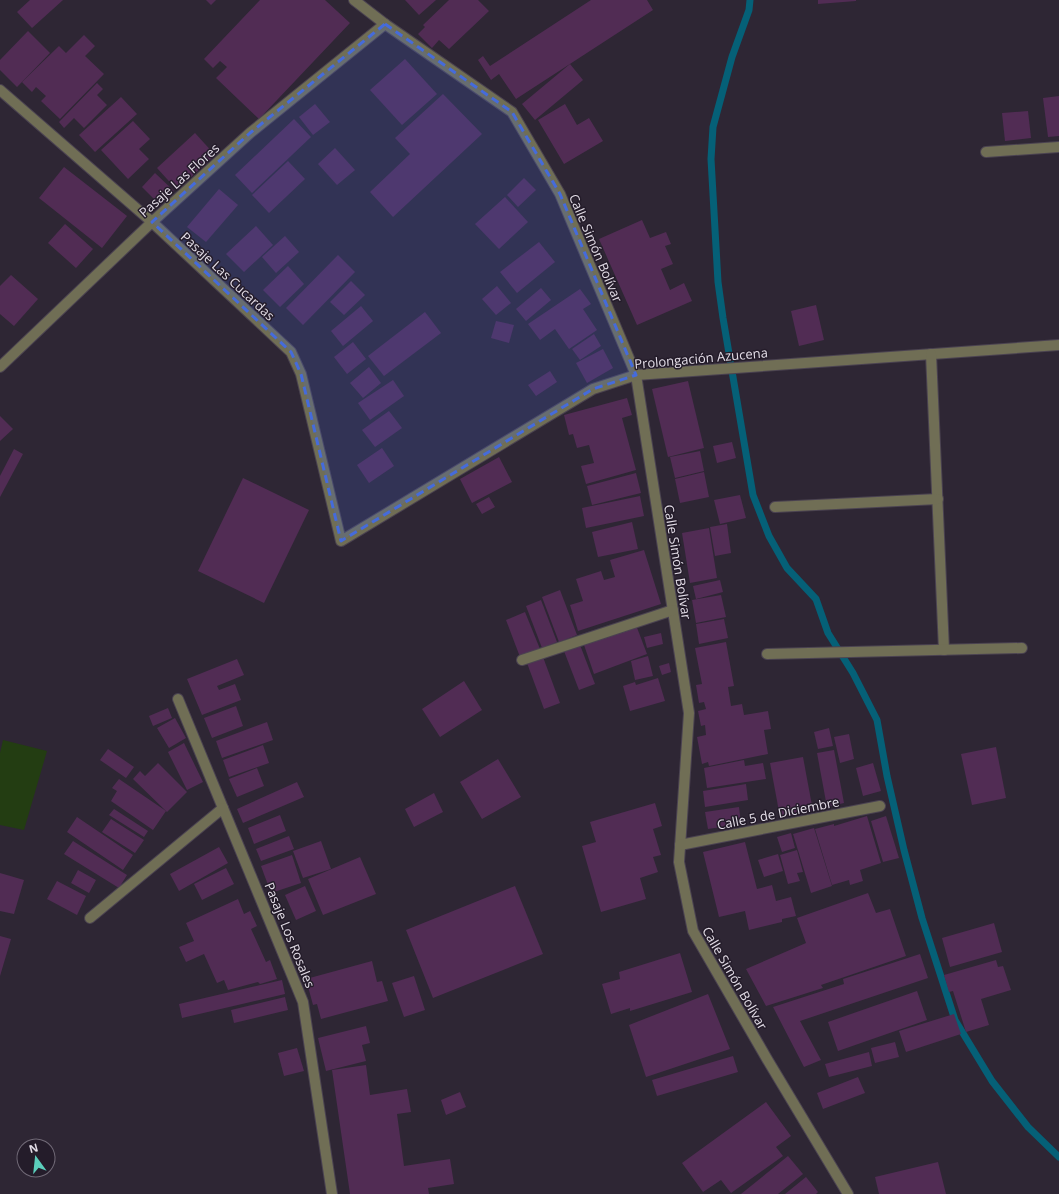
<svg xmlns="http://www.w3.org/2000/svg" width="1059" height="1194" viewBox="0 0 1059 1194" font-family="'Open Sans',sans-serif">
	<rect width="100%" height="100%" fill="#2e2634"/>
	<path fill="#233d12" d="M3,740l44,11 -23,79 -24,-5v-72z"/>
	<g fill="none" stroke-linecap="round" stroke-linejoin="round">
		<path stroke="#056077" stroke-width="7" d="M750,0l-1,10 -17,47 -19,70 -2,32 7,123 5,36 30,177 16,41 18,32 29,31 12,34 25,40 24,47 10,56 17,74 18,68 33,102 37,61 36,46 31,30"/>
	</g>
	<g fill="#512c54">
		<path d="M30,0h33l-31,28 -15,-16z"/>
		<path d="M206,0h10l-5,5z"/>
		<path d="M260,0h65l25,23 -91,96 -43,-41 11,-11 -7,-6 -7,7 -9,-9z"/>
		<path d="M405,0h31l-17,15z"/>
		<path d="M449,0h29l11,11 -40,38 -10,-9 -7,8 -14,-14 7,-7 -2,-2z"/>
		<path d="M591,0h56l6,10 -137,89 -17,-25 -8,6 -13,-20 5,-4 7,10z"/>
		<path d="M818,0h38v1l-38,3z"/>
		<path d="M28,31l22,22 -33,34 -17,-17v-10z"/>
		<path d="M84,35l11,11 -10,10 19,18 -44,45 -19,-18 5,-5 -10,-9 -4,5 -10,-10 37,-36 7,7z"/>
		<path d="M405,59l32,35 -35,31 -32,-35z"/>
		<path d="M570,64l13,16 -48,40 -13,-16z"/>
		<path d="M97,83l6,6 -6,6 10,10 -23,23 -10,-10 -10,10 -5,-6z"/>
		<path d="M443,94l39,40 -89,83 -23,-25 40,-38 -15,-16z"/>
		<path d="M1059,96v40l-11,1 -5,-39z"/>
		<path d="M121,97l16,17 -42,38 -16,-17z"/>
		<path d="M315,104l15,18 -17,13 -14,-18z"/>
		<path d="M565,104l12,21 12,-7 14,23 -39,23 -26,-44z"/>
		<path d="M1028,111l3,27 -26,3 -3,-28z"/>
		<path d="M294,119l17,18 -59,56 -17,-18z"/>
		<path d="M133,121l17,18 -11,10 10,10 -21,20 -27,-29z"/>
		<path d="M195,133l20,22 -38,35 -20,-22z"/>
		<path d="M335,148l20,22 -18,15 -19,-21z"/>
		<path d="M288,161l17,18 -36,34 -17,-18z"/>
		<path d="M64,167l63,49 -25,32 -63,-50z"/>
		<path d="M155,173l19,18 -14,14 -18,-18z"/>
		<path d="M524,178l12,12 -18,17 -11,-12z"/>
		<path d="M219,189l19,16 -32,37 -19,-15z"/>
		<path d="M505,197l23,25 -29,27 -24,-25z"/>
		<path d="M642,220l8,18 16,-6 5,12 -6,2 8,18 -12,5 9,21 14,-7 8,18 -55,24 -38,-86z"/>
		<path d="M65,224l28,25 -17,19 -28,-25z"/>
		<path d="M256,226l17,19 -29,27 -18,-18z"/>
		<path d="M285,236l14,16 -23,21 -14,-16z"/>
		<path d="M539,242l16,20 -38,31 -17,-21z"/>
		<path d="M338,255l17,17 -52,53 -17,-17z"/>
		<path d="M288,266l16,18 -24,23 -17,-17z"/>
		<path d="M11,275l27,24 -24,27 -14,-12v-28z"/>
		<path d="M351,281l14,14 -21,20 -14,-13z"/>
		<path d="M497,286l14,17 -15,12 -14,-16z"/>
		<path d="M541,288l10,12 -25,21 -10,-12z"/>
		<path d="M580,289l11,15 -8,5 14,21 -28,19 -14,-20 -15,11 -12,-16z"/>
		<path d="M816,305l8,35 -25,6 -8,-35z"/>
		<path d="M361,306l12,15 -30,25 -12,-15z"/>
		<path d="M425,312l16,21 -57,43 -16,-20z"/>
		<path d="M496,321l18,4 -5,18 -18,-5z"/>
		<path d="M594,334l7,12 -21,14 -8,-11z"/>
		<path d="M353,342l13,17 -19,15 -13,-17z"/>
		<path d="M603,349l10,19 -26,15 -11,-20z"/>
		<path d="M369,367l12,16 -18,15 -13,-15z"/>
		<path d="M550,371l7,11 -21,14 -8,-11z"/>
		<path d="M393,380l11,16 -34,24 -12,-17z"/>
		<path d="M688,381l16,67 -36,9 -16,-68z"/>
		<path d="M627,398l5,17 -10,3 14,52 -50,14 -5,-18 13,-3 -5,-18 -12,3 -4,-14 -4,1 -5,-20z"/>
		<path d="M389,411l13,17 -27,19 -13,-17z"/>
		<path d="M0,416l13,13 -13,12z"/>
		<path d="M732,442l4,16 -19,5 -4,-17z"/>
		<path d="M382,448l12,18 -25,17 -12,-18z"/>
		<path d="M14,449l9,5 -23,43v-21z"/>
		<path d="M700,451l4,20 -29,7 -5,-21z"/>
		<path d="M499,457l13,25 -40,21 -12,-24z"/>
		<path d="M704,472l5,25 -29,6 -5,-24z"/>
		<path d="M636,473l5,20 -49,12 -5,-19z"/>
		<path d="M243,478l66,32 -45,93 -66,-32z"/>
		<path d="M740,495l6,23 -26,6 -6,-24z"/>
		<path d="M640,496l4,20 -58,12 -4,-20z"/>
		<path d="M489,497l6,10 -13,7 -6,-10z"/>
		<path d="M632,522l6,27 -40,8 -6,-25z"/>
		<path d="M727,524l4,29 -16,3 -5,-29z"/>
		<path d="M709,528l8,50 -27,5 -8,-50z"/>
		<path d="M644,550l17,54 -83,27 -8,-26 13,-4 -7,-22 25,-8 3,9 11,-3 -5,-17z"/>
		<path d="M720,580l3,12 -27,7 -3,-13z"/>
		<path d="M560,590l17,45 -18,7 -17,-45z"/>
		<path d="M721,595l5,22 -30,6 -4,-23z"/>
		<path d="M541,600l16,42 -15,6 -16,-42z"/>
		<path d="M525,612l15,37 -20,8 -14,-37z"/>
		<path d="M724,619l4,19 -29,6 -3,-20z"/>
		<path d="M636,625l11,29 -53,20 -10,-29z"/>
		<path d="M661,633l2,11 -16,4 -3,-11z"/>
		<path d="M726,642l8,44 -6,1 3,19 11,-2 2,11 24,-4 3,18 -7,1 4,24 -59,12 -1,-4 -6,2 -5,-27 9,-2 -1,-10 -4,1 -3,-15 8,-2 -2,-7 -5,1 -3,-18 6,-1 -7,-36z"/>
		<path d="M580,645l15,39 -16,6 -15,-39z"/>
		<path d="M648,656l5,20 -18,4 -4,-19z"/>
		<path d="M543,657l17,46 -16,6 -17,-46z"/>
		<path d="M237,659l7,16 -27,11 2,4 16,-6 6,16 -39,15 -15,-36z"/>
		<path d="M669,663l2,9 -9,3 -3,-9z"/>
		<path d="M658,678l7,23 -35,10 -7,-25 12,-4 1,3z"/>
		<path d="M464,681l18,29 -42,27 -18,-28z"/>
		<path d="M236,706l7,20 -31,12 -8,-20z"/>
		<path d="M168,708l4,10 -19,8 -4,-10z"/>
		<path d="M175,718l11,20 -17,10 -12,-20z"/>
		<path d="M267,722l6,18 -51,18 -6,-17z"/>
		<path d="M829,728l4,18 -15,3 -4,-17z"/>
		<path d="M849,734l5,25 -14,4 -6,-26z"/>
		<path d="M184,743l19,39 -16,8 -19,-38z"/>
		<path d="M263,745l6,18 -40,14 -6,-17z"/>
		<path d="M996,747l10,51 -34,7 -11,-51z"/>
		<path d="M108,749l26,18 -8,11 -26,-18z"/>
		<path d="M834,750l10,53 -17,4 -10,-54z"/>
		<path d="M803,757l10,54 -33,6 -10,-54z"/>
		<path d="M498,759l23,38 -39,22 -22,-37z"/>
		<path d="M744,760l1,6 18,-3 3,16 -59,9 -3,-20z"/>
		<path d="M158,763l29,29 -20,20 -34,-33 7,-8 5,5z"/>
		<path d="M873,763l8,28 -18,5 -7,-28z"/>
		<path d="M257,768l7,18 -27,11 -8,-18z"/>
		<path d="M119,779l47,32 -13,19 -42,-29 6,-10 -5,-3z"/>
		<path d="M297,782l7,15 -61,26 -6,-14z"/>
		<path d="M746,784l2,16 -43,7 -2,-16z"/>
		<path d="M434,793l9,19 -29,15 -9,-18z"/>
		<path d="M655,803l7,23 -9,3 8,26 -8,2 5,15 -18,6 6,21 -45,13 -19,-66 14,-4 -6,-20z"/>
		<path d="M739,807l2,17 -33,5 -3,-17z"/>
		<path d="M114,809l34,22 -4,6 -35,-22z"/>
		<path d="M280,815l6,16 -32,13 -6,-16z"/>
		<path d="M867,816l14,47 -21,7 3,11 -13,4 -1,-5 -17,5 -17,-56 19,-5v2z"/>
		<path d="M886,816l13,42 -16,4 -12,-41z"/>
		<path d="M77,817l56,38 -10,15 -56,-38z"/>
		<path d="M111,819l33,21 -9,13 -33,-21z"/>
		<path d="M814,828l18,58 -21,7 -18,-59z"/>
		<path d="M791,833l4,15 -13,4 -5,-15z"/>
		<path d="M289,836l5,13 -33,12 -5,-12z"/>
		<path d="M73,841l54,34 -8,13 -55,-34z"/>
		<path d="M321,841l10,28 -28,9 -10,-27z"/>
		<path d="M745,842l12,47 15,-4 4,16 15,-4 5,19 -14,3v3l-33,8 -4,-19 -26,6 -16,-65z"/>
		<path d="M219,847l9,16 -49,28 -9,-17z"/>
		<path d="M797,850l6,22 -6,1 3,8 -12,3 -8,-29z"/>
		<path d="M778,854l5,17 -19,6 -6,-17z"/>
		<path d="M292,855l9,28 -30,10 -10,-27z"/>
		<path d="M360,857l16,37 -53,21 -15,-36z"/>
		<path d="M226,868l8,16 -32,16 -8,-16z"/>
		<path d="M78,870l18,10 -7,13 -18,-10z"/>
		<path d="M0,873l24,7 -10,34 -14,-3z"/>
		<path d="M57,881l29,15 -9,19 -30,-16z"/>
		<path d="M305,886l11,25 -20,9 -11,-25z"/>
		<path d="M515,886l28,68 -110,44 -27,-68z"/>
		<path d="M868,893l8,20 14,-4 16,47 -85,29 2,3 -57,18 -20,-37 60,-26 -9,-25z"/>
		<path d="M238,899l6,15 6,-3 7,15 -6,3 15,33 4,-2 7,19 -17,5 -2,-2 -30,8 -4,-10 -7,3 -13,-29 -18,8 -7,-15 15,-6 -8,-18z"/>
		<path d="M994,923l8,29 -52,15 -8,-29z"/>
		<path d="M0,936l11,3 -11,37z"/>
		<path d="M680,953l12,39 -62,19v-3l-19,6 -9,-30 18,-5 -1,-7z"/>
		<path d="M920,954l8,24 -128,43 21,39 -17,7 -31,-60 71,-23 -1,-5z"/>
		<path d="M996,960l2,7 5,-1 8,24 -30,9 8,26 -23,7 -13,-41 -4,1 -5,-17z"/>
		<path d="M372,961l5,21 5,-1 6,20 -67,18 -4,-15 -4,1 -7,-26z"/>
		<path d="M414,976l11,34 -21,7 -12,-34z"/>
		<path d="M282,980l3,14 -103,24 -3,-14z"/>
		<path d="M917,991l10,29 -89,31 -10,-29z"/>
		<path d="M708,994l22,55 -84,28 -17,-52z"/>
		<path d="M285,997l3,13 -54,13 -3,-13z"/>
		<path d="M954,1014l7,20 -55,18 -7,-21z"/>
		<path d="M366,1026l4,17 -8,2 4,16 -40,10 -8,-33z"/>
		<path d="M895,1042l4,15 -24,6 -4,-15z"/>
		<path d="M297,1048l7,23 -20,5 -6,-23z"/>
		<path d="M869,1052l3,14 -43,11 -4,-13z"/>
		<path d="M733,1056l5,16 -81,24 -5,-16z"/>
		<path d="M366,1065l4,30 37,-6 4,23 -14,2 7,52 46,-7 4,25 -26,4 1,6h-79l-18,-124z"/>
		<path d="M858,1077l7,16 -42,16 -6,-16z"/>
		<path d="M460,1092l6,15 -20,8 -5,-15z"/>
		<path d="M766,1102l25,34 -15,11 7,9 -52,37 -10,-13 -18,12 -21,-29z"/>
		<path d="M788,1156l15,18 -25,20h-37z"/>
		<path d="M938,1162l8,32h-67l-4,-17z"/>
		<path d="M806,1177l12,15 -2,2h-31z"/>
	</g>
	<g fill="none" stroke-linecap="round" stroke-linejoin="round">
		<defs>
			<g id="minor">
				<path d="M354,0l31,24 127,88 48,82 76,181 53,338 -10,149 14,69 74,128 81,135"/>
				<path d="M0,90l152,132 139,130 10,22 40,167 252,-152 43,-14 423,-30"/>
				<path d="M986,152l73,-5"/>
				<path d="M931,354l13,296"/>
				<path d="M0,367l152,-145 98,-89 135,-109"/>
				<path d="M775,507l163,-8"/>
				<path d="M767,654l255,-6"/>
				<path d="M522,660l151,-50"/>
				<path d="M178,699l125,303 29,192"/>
				<path d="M680,845l200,-39"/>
				<path d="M90,918l133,-110"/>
			</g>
		</defs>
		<use href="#minor" stroke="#4b4351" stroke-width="12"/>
		<use href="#minor" stroke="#706e55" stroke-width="10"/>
	</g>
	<path fill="#456bdb" fill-opacity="0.2" stroke="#456bdb" stroke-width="3" stroke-dasharray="8 5" stroke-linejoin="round" d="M385,24l127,88 48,82 76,181 -43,14 -252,152 -40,-167 -10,-22 -139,-130 98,-89z"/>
	<g text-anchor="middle" stroke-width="3" stroke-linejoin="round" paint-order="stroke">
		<g font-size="13" fill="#e3dde7" stroke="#241c2a">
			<text transform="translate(179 180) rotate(-42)" y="5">Pasaje Las Flores</text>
			<text transform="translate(596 248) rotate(67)" y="5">Calle Simón Bolívar</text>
			<text transform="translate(228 276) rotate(43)" y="5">Pasaje Las Cucardas</text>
			<text transform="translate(701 358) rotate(-5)" y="5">Prolongación Azucena</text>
			<text transform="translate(678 562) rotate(81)" y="5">Calle Simón Bolívar</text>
			<text transform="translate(778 813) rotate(-11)" y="5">Calle 5 de Diciembre</text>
			<text transform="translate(290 935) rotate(68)" y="5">Pasaje Los Rosales</text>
			<text transform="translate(735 978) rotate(60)" y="5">Calle Simón Bolívar</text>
		</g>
	</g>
	<g transform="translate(36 1158) rotate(345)"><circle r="19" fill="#241c2a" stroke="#706976"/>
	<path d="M0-3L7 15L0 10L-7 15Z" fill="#5bcebc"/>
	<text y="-6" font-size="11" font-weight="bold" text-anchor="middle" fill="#e3dde7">N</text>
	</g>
</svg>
